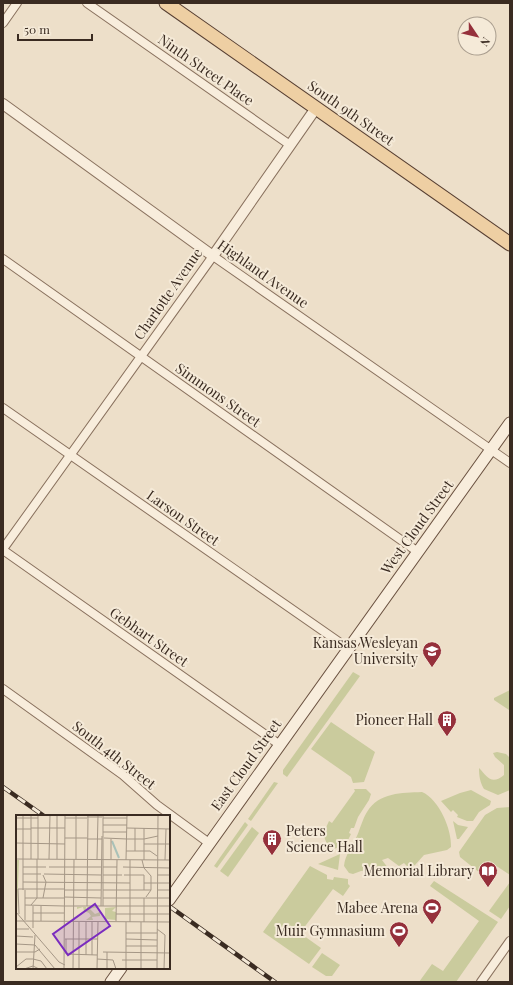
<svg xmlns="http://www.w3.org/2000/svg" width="513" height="985" viewBox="0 0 513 985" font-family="'Playfair Display',serif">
	<rect width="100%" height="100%" fill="#eddfc9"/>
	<g fill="#cacb9d">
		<path d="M353,672l7,4 -73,101 -4,-3v-4z"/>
		<path d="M510,690v20h-1l-15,-10v-2z"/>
		<path d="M331,722l44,30 -11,30 -11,1 -2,-6 -40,-28z"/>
		<path d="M497,752l9,2 4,4v32l-12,5 -14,-6c-4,-7 -5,-13 -5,-21 8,8 12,18 25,7v-10l-9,-8 -2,-4z"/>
		<path d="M274,782l4,1 -27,38 -3,-2z"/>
		<path d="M354,789h12l5,5 -2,6 -11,17 -4,11h-3l-2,5 2,1 -5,10 -12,5 -7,-5 -4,-10 6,-13 3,2 23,-32z"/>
		<path d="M471,790l20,11 -1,4 -11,7 -6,9h-6l-10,-4 1,-2 -5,-5 -2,2 -10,-11 19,-8z"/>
		<path d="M422,792c17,7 30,38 29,55l-4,3 -23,5 -9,10 -3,1 -1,4 -7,-7 -5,3 -11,-8 -6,2 6,8 -27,3 -8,3 -4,-1 -5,-7c1,-11 8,-19 12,-28 4,-8 6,-18 11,-26 12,-20 35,-19 55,-20z"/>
		<path d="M510,807v68l-21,-14 -9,12 -20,-16 -1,-5 26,-37 12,-7z"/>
		<path d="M453,821l5,4 10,2 -9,12h-2z"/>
		<path d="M245,822l3,3 -31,43 -3,-2z"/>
		<path d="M252,827l7,6 -31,44 -8,-6z"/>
		<path d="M340,854l-2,16 -20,-6z"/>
		<path d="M310,866l17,9v4l6,1 1,-3 14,2v5l2,2 -7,10 -10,-7 -33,44 21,15 -12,16 -46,-32z"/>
		<path d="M434,881l64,41 -42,60h-37l13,-18 11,7 36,-50 -49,-35z"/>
		<path d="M510,882v24l-9,13 -12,-8z"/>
		<path d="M322,953l18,12 -8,11h-6l-14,-9z"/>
	</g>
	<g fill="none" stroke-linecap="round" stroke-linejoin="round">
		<defs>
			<g id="minor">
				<path d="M87,3l203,142"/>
				<path d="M3,23l14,-20"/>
				<path d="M3,259l415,293"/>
				<path d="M3,408l346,241"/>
				<path d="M3,549l210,-293 297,207"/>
				<path d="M3,550l277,195"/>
				<path d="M3,689l120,86 34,30 52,38"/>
				<path d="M481,982l29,-41"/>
			</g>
			<path id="tertiary" d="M3,104l210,152 103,-148"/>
			<g id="secondary">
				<path d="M169,900l341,-477"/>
				<path d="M111,982l10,-14"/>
			</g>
			<path id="primary" d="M166,3l344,241"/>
		</defs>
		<use href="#minor" stroke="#89715e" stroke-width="10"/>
		<use href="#tertiary" stroke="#89715e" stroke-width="12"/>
		<use href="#secondary" stroke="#6b5241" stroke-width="13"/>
		<use href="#primary" stroke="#573f32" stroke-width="15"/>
		<use href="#minor" stroke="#f8eddc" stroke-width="8"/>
		<use href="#tertiary" stroke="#f8eddc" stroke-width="10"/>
		<use href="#secondary" stroke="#f8eddc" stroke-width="11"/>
		<use href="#primary" stroke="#eecfa3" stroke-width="13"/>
		<defs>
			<g id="rail">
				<path d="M3,787l41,29"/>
				<path d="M169,906l106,76"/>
			</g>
		</defs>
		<use href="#rail" stroke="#3a2b21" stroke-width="4.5"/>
		<use href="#rail" stroke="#f5ead8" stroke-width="3" stroke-dasharray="9" stroke-linecap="butt"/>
	</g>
	<defs>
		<symbol id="university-pin" viewBox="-11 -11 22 30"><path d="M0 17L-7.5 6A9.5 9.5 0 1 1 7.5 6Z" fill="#95303b" stroke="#f5ead8"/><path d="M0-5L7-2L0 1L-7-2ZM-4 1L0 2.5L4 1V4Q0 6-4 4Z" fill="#fff"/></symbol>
		<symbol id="building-pin" viewBox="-11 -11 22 30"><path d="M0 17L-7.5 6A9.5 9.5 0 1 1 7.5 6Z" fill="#95303b" stroke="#f5ead8"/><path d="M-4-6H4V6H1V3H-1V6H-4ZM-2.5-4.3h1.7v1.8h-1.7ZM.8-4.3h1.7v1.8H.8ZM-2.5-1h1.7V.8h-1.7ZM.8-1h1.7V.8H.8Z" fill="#fff"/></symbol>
		<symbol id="library-pin" viewBox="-11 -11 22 30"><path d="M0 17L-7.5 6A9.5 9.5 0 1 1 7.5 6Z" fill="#95303b" stroke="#f5ead8"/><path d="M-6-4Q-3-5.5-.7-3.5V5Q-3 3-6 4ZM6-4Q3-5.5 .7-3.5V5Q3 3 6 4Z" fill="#fff"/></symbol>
		<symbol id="stadium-pin" viewBox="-11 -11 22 30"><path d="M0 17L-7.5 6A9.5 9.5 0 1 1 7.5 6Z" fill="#95303b" stroke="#f5ead8"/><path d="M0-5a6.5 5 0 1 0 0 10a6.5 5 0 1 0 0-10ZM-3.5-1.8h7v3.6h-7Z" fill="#fff"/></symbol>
	</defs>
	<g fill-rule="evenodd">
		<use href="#university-pin" x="421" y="640" width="22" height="30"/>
		<use href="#building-pin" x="436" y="709" width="22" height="30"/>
		<use href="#building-pin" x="261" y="828" width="22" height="30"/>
		<use href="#library-pin" x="477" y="860" width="22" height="30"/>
		<use href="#stadium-pin" x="421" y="897" width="22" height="30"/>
		<use href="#stadium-pin" x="388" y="920" width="22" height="30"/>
	</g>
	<g text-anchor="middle" stroke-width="4" stroke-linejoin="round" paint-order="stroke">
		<g font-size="14" fill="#3a2b21" stroke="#f5ead8">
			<text transform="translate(206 70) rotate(35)" y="5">Ninth Street Place</text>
			<text transform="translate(351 113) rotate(35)" y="5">South 9th Street</text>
			<text transform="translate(263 274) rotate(35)" y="5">Highland Avenue</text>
			<text transform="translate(168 294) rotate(-55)" y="5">Charlotte Avenue</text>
			<text transform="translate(218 395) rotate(35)" y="5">Simmons Street</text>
			<text transform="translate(183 518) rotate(35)" y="5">Larson Street</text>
			<text transform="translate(417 527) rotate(-54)" y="5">West Cloud Street</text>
			<text transform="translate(149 637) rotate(35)" y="5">Gebhart Street</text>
			<text transform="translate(114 755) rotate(38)" y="5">South 4th Street</text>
			<text transform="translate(246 765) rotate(-54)" y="5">East Cloud Street</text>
		</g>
		<g font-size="14" fill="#3a2b21" stroke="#f5ead8" text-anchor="end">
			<text x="418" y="648">Kansas Wesleyan<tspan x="418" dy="16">University</tspan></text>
			<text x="433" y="725">Pioneer Hall</text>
			<text x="286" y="836" text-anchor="start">Peters<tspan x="286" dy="16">Science Hall</tspan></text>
			<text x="474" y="876">Memorial Library</text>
			<text x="418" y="913">Mabee Arena</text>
			<text x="385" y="936">Muir Gymnasium</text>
		</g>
	</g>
	<g transform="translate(16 815)">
		<rect width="154" height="154" fill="#eddfc9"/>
		<path d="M0,45h3l-2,52 -1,-1zM61,92h9l1,3v-3h13l-7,1v3v-3l-3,1 5,5 5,-2v4l-8,1 1,3h-7l5,-4 -2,-3 -5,-2 -1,-4 -6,2zM100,92l-4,4 4,1v8l-11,-1v-11z" fill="#cacb9d"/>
		<path fill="none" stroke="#a9c1b8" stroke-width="2" d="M96,26l7,17"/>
		<path fill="none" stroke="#a59786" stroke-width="1" d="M71,2h15M0,3h22M49,3h22M87,3h24M87,10h24M15,13h34M111,13l43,1M0,14h15M87,17h24M49,23h22M88,23l23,1M71,24h15M111,24h17l14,-3M0,28l49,1M128,29h26M110,36h24l7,5M119,36v-23M0,44l154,1M15,44v-44M22,44v-44M33,44l1,-44M41,44v-44M60,44v-44M81,44l1,-44M95,44v-20M110,45l1,-45M126,45l2,8 7,8v14l-5,7M128,45v-32M149,45l1,-31M7,52h23M33,52h52M87,52h14M107,52l47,1M7,59h18M28,59l57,1M87,60h19M108,60h20v15M141,60h13M7,67l107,1M128,68h26M7,75v-75M48,75h37M87,75h48M141,75h13M48,82l37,1M9,83h39M27,83l3,-16 -3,-7M87,83h67M128,83v24M9,90l39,1M15,90l6,-7v-39M48,91h23l1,-91M71,91h83M85,91l1,-70M87,91v-91M0,97l43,50 6,3M17,98h31M3,99l-1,-25h46M100,99h54M9,105v-30M0,106l154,1M25,106v-15M100,106l1,-61M114,107v-62M17,113v-22M0,114h13M141,114l8,6 -1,34M110,118h31M0,121l17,1M49,124h33M50,124v15l31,1M110,124l31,1M0,129l19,1 20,24M110,131h31M0,137h19l5,-3M87,137l67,1M91,137v17M70,140v-33M76,140v-33M81,144l16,1 3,9M106,145h35M0,152l10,-8h7l8,2 6,8M8,154l9,-3 6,3M17,154l2,-34M48,154l1,-154M57,154l1,-110M63,154v-47M81,154l1,-47M110,154v-47M125,154v-47M141,154l1,-154"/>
		<path fill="#7b2cbf" fill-opacity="0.15" stroke="#7b2cbf" stroke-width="2" d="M79,89l15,22 -42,29 -15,-21z"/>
		<rect width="154" height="154" fill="none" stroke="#3a2b21" stroke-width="2"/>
	</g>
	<rect width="513" height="985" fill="none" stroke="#3a2b21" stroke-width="8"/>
	<g transform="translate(477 36) rotate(125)"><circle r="19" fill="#f5ead8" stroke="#aa9e8f"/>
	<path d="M0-3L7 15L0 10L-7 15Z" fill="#95303b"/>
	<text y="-6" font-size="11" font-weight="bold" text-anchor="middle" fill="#3a2b21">N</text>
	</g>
	<path d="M18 34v6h74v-6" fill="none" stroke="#3a2b21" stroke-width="2"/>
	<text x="24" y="34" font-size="12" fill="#3a2b21" stroke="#f5ead8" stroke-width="3" paint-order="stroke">50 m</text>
</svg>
